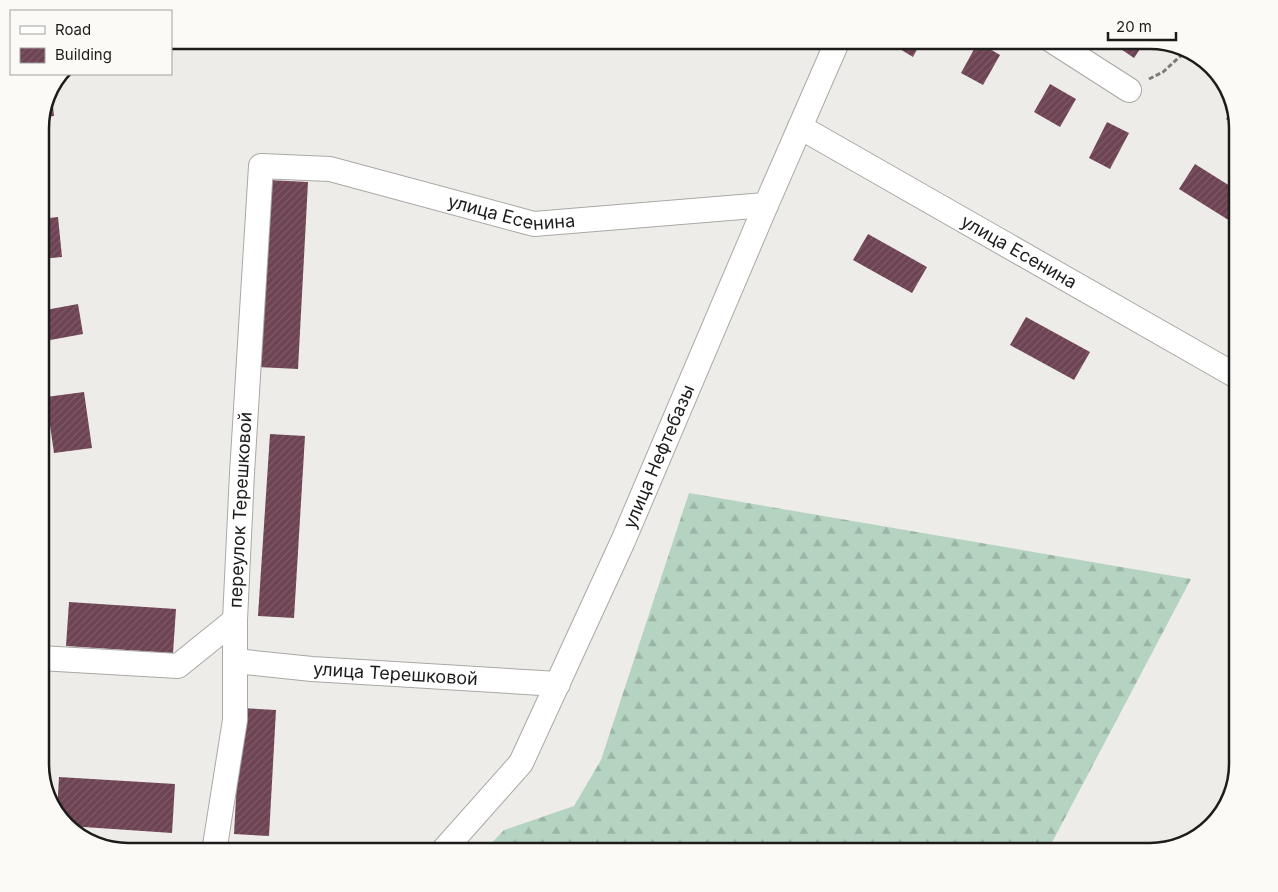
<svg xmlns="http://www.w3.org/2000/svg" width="1278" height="892" viewBox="0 0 1278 892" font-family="Inter,sans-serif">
	<defs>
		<pattern id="forest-firs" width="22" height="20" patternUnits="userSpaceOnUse" patternTransform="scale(1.25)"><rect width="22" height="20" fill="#b5d3c1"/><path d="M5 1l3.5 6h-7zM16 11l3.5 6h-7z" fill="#9bb5a5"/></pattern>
		<pattern id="building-hatch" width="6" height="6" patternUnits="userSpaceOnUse" patternTransform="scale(1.25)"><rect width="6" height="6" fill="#6e4353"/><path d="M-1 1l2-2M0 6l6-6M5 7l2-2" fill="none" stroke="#7d5b68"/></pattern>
	</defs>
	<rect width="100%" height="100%" fill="#eeece9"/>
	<path fill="url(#forest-firs)" d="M689,493l502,86 -144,273h-564l21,-22 70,-24 27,-46z"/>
	<g fill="url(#building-hatch)">
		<path d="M892,40h30l-9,17 -23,-14z"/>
		<path d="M1114,40h32l-12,18 -22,-15z"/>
		<path d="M978,42l22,13 -17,30 -22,-12z"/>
		<path d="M1050,84l26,15 -16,28 -26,-15z"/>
		<path d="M52,96l2,20 -11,1z"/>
		<path d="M1233,108l4,18 -11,-7z"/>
		<path d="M1107,122l22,11 -19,36 -21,-11z"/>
		<path d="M1195,164l43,27v18l-8,12 -51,-32z"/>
		<path d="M268,180l40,2 -10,187 -41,-2z"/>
		<path d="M58,217l4,40 -22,2v-40z"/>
		<path d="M868,234l59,33 -15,26 -59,-33z"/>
		<path d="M78,304l5,30 -38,7 -5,-30z"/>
		<path d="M1026,317l64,35 -16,28 -64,-35z"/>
		<path d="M84,392l8,56 -38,5 -8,-56z"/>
		<path d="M270,434l35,2 -11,182 -36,-2z"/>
		<path d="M69,602l107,7 -3,44 -107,-7z"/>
		<path d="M241,708l35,2 -7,126 -35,-2z"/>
		<path d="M59,777l116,7 -3,49 -103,-7 -12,-13z"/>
	</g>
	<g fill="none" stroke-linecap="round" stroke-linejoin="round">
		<defs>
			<g id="minor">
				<path d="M1051,40l78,50"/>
				<path id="s1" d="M800,127l438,250"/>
				<path d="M40,658l138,8 57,-46"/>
				<path id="s2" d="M235,661l77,8 246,15"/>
				<path id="s3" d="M214,852l21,-132v-100l7,-147 19,-307 69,3 204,55 232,-19"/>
				<path id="s4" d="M442,852l79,-89 102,-222 143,-336 72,-165"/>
			</g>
		</defs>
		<use href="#minor" stroke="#a9a8a4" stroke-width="26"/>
		<path stroke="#7e7c7a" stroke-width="3" stroke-dasharray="5 2.5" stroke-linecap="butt" d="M1149,79l14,-7 23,-21"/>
		<use href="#minor" stroke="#fff" stroke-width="24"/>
	</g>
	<g text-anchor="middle" stroke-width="5" stroke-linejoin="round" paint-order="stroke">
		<g font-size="18" fill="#1d1c1b" stroke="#fbfaf6">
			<text dy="6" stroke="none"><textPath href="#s3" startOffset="945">улица Есенина</textPath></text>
			<text dy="6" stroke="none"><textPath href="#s1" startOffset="252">улица Есенина</textPath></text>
			<text dy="6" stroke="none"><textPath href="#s4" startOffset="455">улица Нефтебазы</textPath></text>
			<text dy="6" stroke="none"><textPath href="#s3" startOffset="344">переулок Терешковой</textPath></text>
			<text dy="6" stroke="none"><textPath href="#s2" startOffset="161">улица Терешковой</textPath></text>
		</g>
	</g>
	<path d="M0 0H1278V892H0ZM128 49H1150A79 79 0 0 1 1229 128V764A79 79 0 0 1 1150 843H128A79 79 0 0 1 49 764V128A79 79 0 0 1 128 49Z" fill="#fbfaf6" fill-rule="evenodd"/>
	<path fill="none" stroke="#1d1c1b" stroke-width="2.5" d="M128 49H1150A79 79 0 0 1 1229 128V764A79 79 0 0 1 1150 843H128A79 79 0 0 1 49 764V128A79 79 0 0 1 128 49Z"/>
	<rect x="10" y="10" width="162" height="65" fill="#fbfaf6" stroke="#a2a19e"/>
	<rect x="20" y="26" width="25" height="8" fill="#ffffff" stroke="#a2a19e"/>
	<text x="55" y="35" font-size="15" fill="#1d1c1b">Road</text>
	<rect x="20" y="48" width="25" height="15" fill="url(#building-hatch)" stroke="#a2a19e"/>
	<text x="55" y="60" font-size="15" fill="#1d1c1b">Building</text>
	<path d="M1108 32v8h68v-8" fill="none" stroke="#1d1c1b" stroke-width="2.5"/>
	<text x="1116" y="32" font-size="15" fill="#1d1c1b" stroke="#fbfaf6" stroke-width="4" paint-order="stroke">20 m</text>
</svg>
